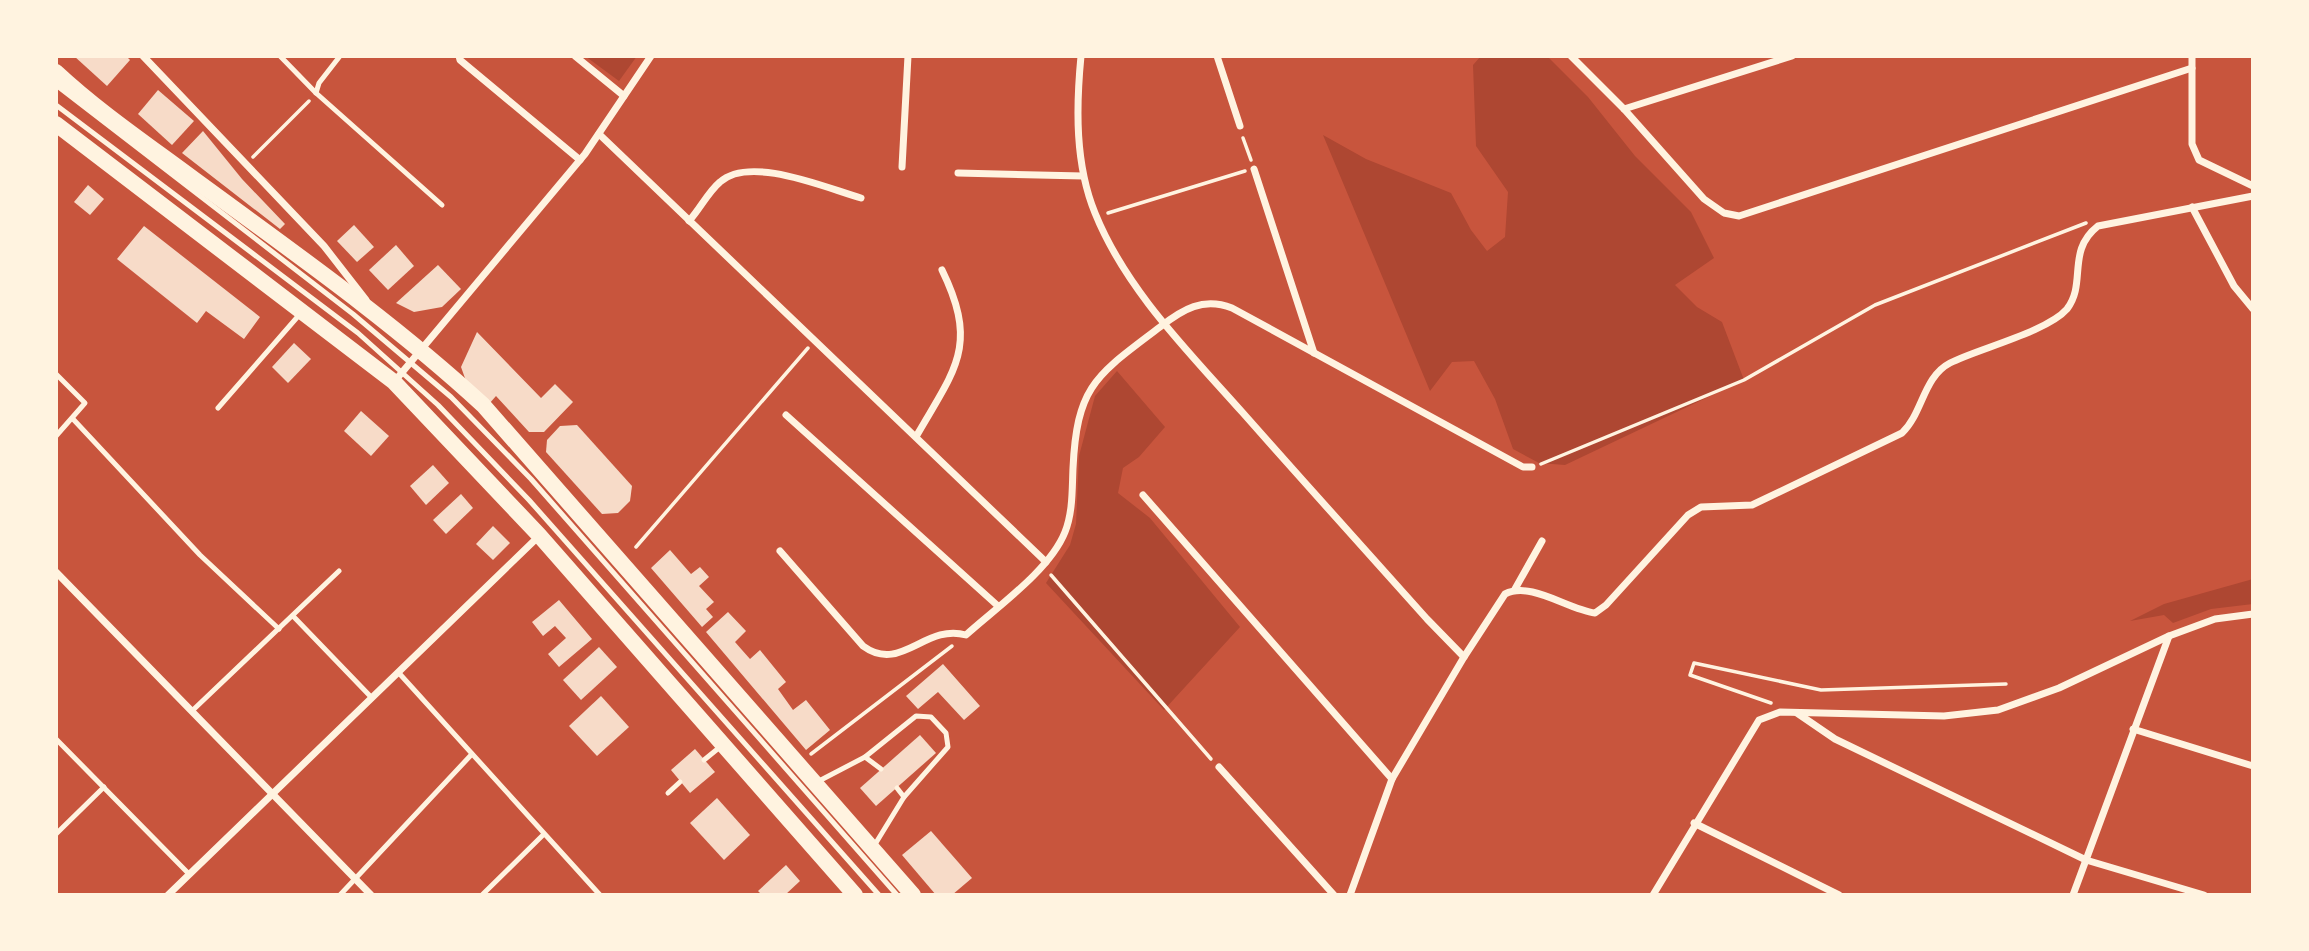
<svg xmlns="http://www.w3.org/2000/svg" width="2309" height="951" viewBox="0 0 2309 951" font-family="'Noto Serif',serif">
	<rect width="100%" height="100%" fill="#c8553d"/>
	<g fill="#ae4732">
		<path d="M585,56h52l-18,25z"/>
		<path d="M1481,56h66l41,41 47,59 56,56 23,46 -39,27 22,22 25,15 22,58 -179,85 -26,-2 -26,-14 -18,-50 -21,-38 -22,1 -22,29 -107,-256 43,24 85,34 20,37 16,21 18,-14 3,-45 -32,-46 -3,-81z"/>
		<path d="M1117,371l48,56 -26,30 -16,11 -5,25 32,25 90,109 -76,83 -118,-127 24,-38 6,-21 3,-68 16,-60z"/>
		<path d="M2253,579v25l-42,5 -38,14 -9,-8 -34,6 34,-17z"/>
	</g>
	<g fill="#f7dbc8">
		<path d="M74,56h52l4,4 -23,26z"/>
		<path d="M158,90l36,31 -22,24 -34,-31z"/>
		<path d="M203,131l39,48 43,45 -5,5 -98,-76z"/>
		<path d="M88,185l16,14 -14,16 -16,-13z"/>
		<path d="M354,225l20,22 -17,15 -20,-21z"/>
		<path d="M144,226l116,91 -16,22 -38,-28 -9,12 -80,-64z"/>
		<path d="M396,245l18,21 -26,24 -19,-20z"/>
		<path d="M438,265l23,24 -19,18 -28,5 -18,-9z"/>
		<path d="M477,332l64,66 14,-14 18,18 -29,30h-15l-33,-36 -7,8 -23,-23 -5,-14z"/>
		<path d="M294,343l17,16 -23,24 -16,-16z"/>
		<path d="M361,411l28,25 -18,20 -27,-25z"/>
		<path d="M577,425l55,61 -2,15 -12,12 -16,1 -56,-62 1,-12 13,-14z"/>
		<path d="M433,465l16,18 -23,22 -16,-19z"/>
		<path d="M461,494l12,14 -27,26 -13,-14z"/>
		<path d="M493,526l17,17 -17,17 -17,-16z"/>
		<path d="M670,550l21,24 9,-7 9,10 -10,9 15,16 -8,7 7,8 -11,10 -51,-59z"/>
		<path d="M559,600l33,39 -33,28 -11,-13 18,-16 -11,-12 -12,10 -11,-14z"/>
		<path d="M728,612l18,19 -11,11 7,8 8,9 10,-9 26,32 -8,7 15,21 13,-10 24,30 -24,20 -100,-118z"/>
		<path d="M599,647l18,20 -36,33 -18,-20z"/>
		<path d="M943,664l37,42 -16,14 -26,-28 -20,17 -12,-13z"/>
		<path d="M601,696l28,31 -32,29 -28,-30z"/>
		<path d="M920,735l16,18 -60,53 -16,-18z"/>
		<path d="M695,749l20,23 -25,21 -19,-23z"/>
		<path d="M717,798l33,37 -26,25 -34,-37z"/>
		<path d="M931,831l41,47 -20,17h-16l-34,-40z"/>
		<path d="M786,865l14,16 -15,14h-23l-4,-4z"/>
	</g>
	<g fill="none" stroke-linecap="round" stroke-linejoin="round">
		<g stroke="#fff3e0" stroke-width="3.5">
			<path d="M1243,138l8,22"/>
			<path d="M253,157l56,-56"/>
			<path d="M1108,213l137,-42"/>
			<path d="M1541,464l203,-84 131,-75 211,-82"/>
			<path d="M636,547l172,-199"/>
			<path d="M1051,575l160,184"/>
			<path d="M1771,703l-81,-28 4,-12 127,27 185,-6"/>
			<path d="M811,754l141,-108"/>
		</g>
		<g stroke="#fff3e0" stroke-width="5">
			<path d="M280,56l36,37 126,112"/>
			<path d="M56,85l297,229 98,83 80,82 366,416"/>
			<path d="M316,93l3,-10 21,-27"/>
			<path d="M56,105l302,228 80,72 91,95 350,395"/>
			<path d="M56,374l29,29 -29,33"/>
			<path d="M218,408l82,-94"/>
			<path d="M73,419l127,136 79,74"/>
			<path d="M293,616l79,82"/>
			<path d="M398,672l202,223"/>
			<path d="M193,710l146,-139"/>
			<path d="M56,739l132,134"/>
			<path d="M865,757l51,-41 15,1 15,16 2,14 -44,50"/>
			<path d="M704,760l16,-13"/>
			<path d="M817,782l48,-25 16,12"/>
			<path d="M668,793l12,-11"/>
			<path d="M56,834l48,-47"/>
			<path d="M874,846l30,-49 -7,-9"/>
			<path d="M340,895l132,-141"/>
			<path d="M482,895l62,-61"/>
		</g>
		<g stroke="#fff3e0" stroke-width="7">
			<path d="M143,56l181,190 42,54"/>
			<path d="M459,56l1,4 120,100"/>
			<path d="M575,56l49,40"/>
			<path d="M1081,56c-5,52 -6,108 14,157 31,77 94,139 148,200 61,69 123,138 184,206l37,38"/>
			<path d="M1217,56l23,70"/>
			<path d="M1571,56l53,53 80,90 20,14 15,3 453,-148"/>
			<path d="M2192,56v88l7,16 54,26"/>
			<path d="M1624,109l168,-53"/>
			<path d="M599,134l447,428"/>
			<path d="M902,167l6,-111"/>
			<path d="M1254,169l60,184"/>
			<path d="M958,173l125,3"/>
			<path d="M2192,207l42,79 19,23"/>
			<path d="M689,221c11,-12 19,-29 31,-39 30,-27 106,6 141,16"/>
			<path d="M394,382l191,-228 66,-98"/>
			<path d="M786,415l212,191"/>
			<path d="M917,435c38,-66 62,-89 25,-165"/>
			<path d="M1143,495l249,284"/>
			<path d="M780,551l83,95c38,28 62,-23 103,-11 31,-28 84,-65 99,-103 8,-20 7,-43 8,-64 4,-84 24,-93 87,-141 23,-18 43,-30 72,-19l291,159h9"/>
			<path d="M56,572l315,323"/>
			<path d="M1515,589l27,-48"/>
			<path d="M1797,713l38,26 251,121 118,35"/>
			<path d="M2133,729l120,37"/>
			<path d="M1219,767l115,128"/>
			<path d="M1694,823l145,72"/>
			<path d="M168,895l371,-359"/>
			<path d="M1350,895l42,-116 72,-122 41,-63c26,-13 62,15 90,19l11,-8 82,-90 13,-8 51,-2 150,-72c21,-20 21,-56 48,-70 27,-14 97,-31 117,-54 20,-26 -1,-58 31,-83l155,-30"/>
			<path d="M1653,895l106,-175 21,-8 164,4 54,-6 61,-22 110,-52 46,-17 38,-5"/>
			<path d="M2073,895l96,-259"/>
		</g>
		<g stroke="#fff3e0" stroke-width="16">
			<path d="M56,72c44,41 95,75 143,111 97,71 195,140 284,222l430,490"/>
			<path d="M56,124l338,258 145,153 316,360"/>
		</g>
	</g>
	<rect width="2309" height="951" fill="none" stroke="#fff3e0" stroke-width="116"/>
</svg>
